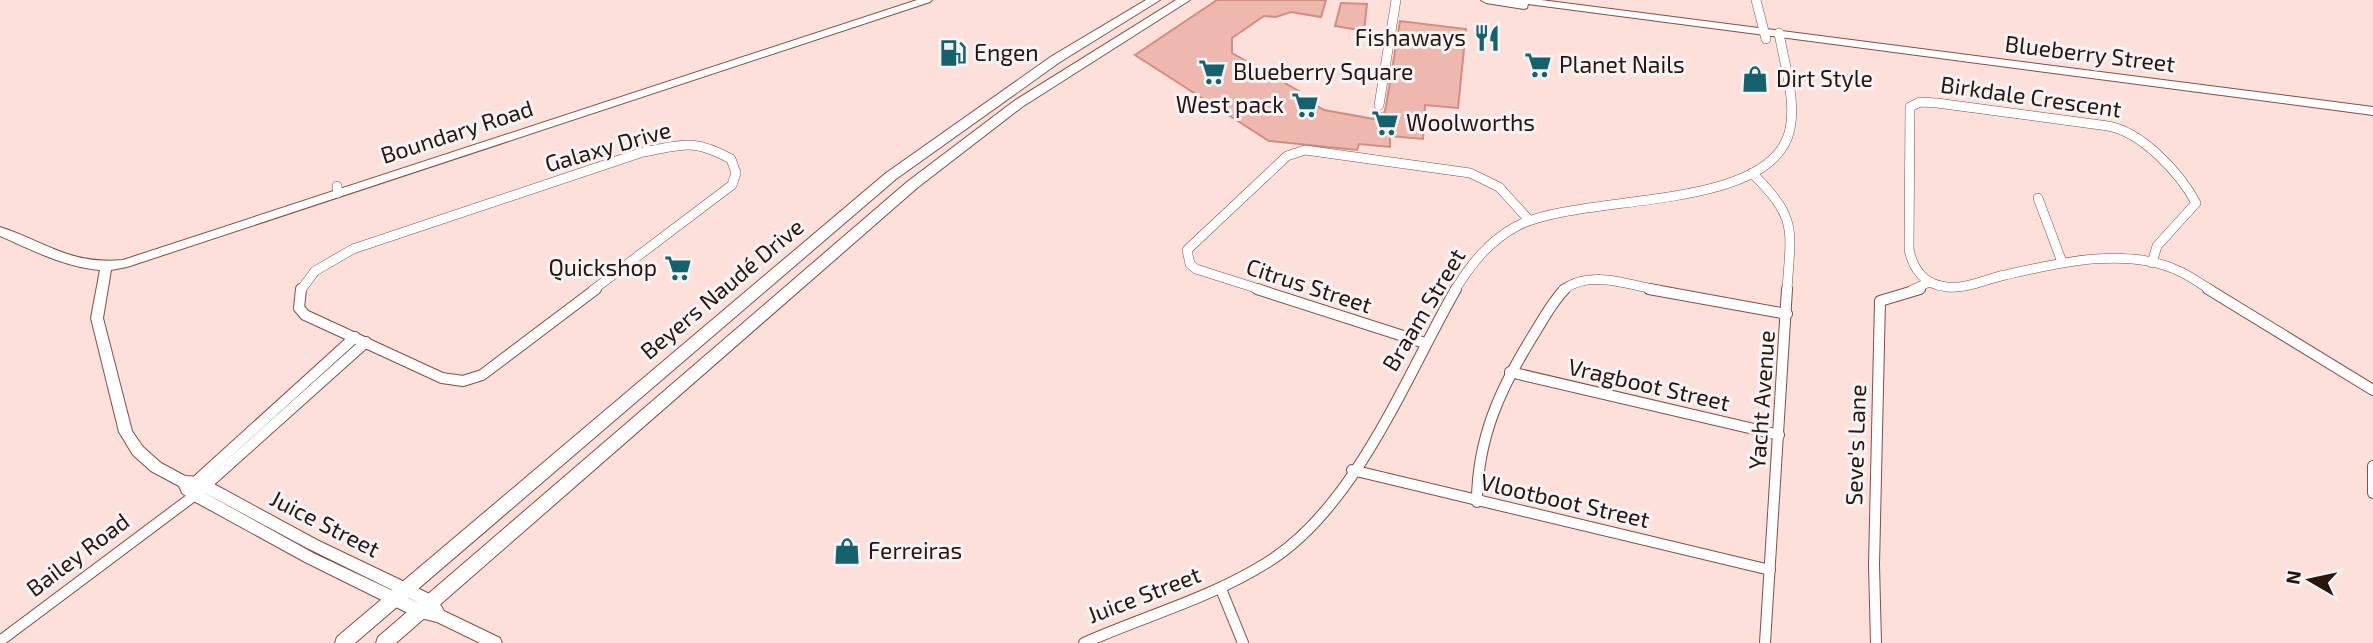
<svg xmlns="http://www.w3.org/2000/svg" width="2373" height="643" viewBox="0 0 2373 643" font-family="'Exo 2',sans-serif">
	<rect width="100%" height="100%" fill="#fde0da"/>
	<g fill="#efb8ae" stroke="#d08e82" stroke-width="2">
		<path d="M1217,0h109l-5,17 -30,-5 -15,5 -12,-1 -32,22v15l67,38 -2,3 27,16 50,9 2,-7 8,2 2,-8 14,-85 66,8 -8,79 -33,-3 -2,34 -33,-3v11l-31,-3 -2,6 -88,-9 -134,-86z"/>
		<path d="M1341,3l26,1 -3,27 -29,-5z"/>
	</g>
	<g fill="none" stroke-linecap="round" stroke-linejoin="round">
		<defs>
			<g id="minor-far1">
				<path d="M1756,0l10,39"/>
				<path d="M1379,105l17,-105"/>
				<path d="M1752,173c46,46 39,55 35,117"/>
				<path d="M337,186l1,7"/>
				<path d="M2038,198l24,64"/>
				<path d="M2152,263l5,-17 39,-43c-16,-30 -54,-71 -88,-77l-171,-23 -17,-1 -10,5 -1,142c4,21 16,36 38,38 20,2 39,-8 58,-12 53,-12 122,-29 174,-4 11,5 22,13 32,19"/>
				<path d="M301,290l14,-19 38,-22 290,-97c41,-7 49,-14 88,7l5,14 -4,12 -139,105"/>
				<path d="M1262,290l-66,-21 -6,-5 -3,-14 100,-94 18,-6 165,23 29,14 30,33"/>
				<path d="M1455,290c16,-26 34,-49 62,-64 63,-32 233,-15 268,-83 16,-30 -1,-79 -6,-110"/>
				<path d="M1563,290c26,-21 66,-5 95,0"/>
				<path d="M1912,290l17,-8"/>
			</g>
			<g id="minor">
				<path d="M301,289l-2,19 6,7 137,63 21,3 19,-6 114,-86"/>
				<path d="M1257,289l168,54"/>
				<path d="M1649,289l138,25"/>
				<path d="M2208,289l165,101"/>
				<path d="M1510,372l269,63"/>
				<path d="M2373,466v27"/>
				<path d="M1352,470l418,100"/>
				<path d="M193,484l162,-147"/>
				<path d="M1477,502c0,-64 24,-115 57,-168 10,-16 18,-32 31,-45"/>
				<path d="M1221,589l22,54"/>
				<path d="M0,641l195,-146 171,-153"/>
				<path d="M1084,643c61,-27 127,-45 184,-81 88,-55 138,-186 188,-273"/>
				<path d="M1765,643l22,-354"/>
				<path d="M1876,643l-2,-78 6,-264 40,-12"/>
			</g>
			<g id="tertiary">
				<path d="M917,0h15l-2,2 -803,265 -16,3 -8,48 29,113 11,16 18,16 24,13 16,1 116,63 119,57 8,14 56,27 2,5h-22l-43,-21 -21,-5 -111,-55 -115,-63 -8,-6 -3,-7 -28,-15 -18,-16 -14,-23 -28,-114 9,-48c-36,-3 -68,-20 -100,-34v-9c46,15 70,38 123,33zM194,487l113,61 118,58 -110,-52z"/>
				<path d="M1481,0h60l832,107v8l-845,-111 -1,4 -3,1 -38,-6z"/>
			</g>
			<g id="primary">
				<path d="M1146,0h14l-100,62 -164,117 -541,464h-20l2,-6 549,-464 166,-117z"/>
				<path d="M1176,0h14l-168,107 -105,81 -521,455h-20l2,-6 529,-455 107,-81z"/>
			</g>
		</defs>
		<use href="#minor-far1" stroke="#884c42" stroke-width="10"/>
		<use href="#minor" stroke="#884c42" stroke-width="12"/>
		<use href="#tertiary" stroke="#884c42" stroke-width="2"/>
		<use href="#primary" stroke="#884c42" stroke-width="2"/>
		<use href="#minor-far1" stroke="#fff" stroke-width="9"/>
		<use href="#minor" stroke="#fff" stroke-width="10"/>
		<use href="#tertiary" fill="#fff" fill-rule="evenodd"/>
		<use href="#primary" fill="#fff" fill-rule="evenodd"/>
	</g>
	<defs>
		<symbol id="restaurant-bare" viewBox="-9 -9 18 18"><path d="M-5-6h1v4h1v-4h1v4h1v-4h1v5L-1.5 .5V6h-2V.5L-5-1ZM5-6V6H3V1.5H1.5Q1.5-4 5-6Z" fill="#16616e" stroke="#f4f4f4" stroke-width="2.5" paint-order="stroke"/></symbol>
		<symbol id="fuel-bare" viewBox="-9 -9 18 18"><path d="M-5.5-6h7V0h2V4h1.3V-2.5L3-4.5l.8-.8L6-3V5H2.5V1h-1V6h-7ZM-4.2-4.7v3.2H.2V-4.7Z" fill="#16616e" stroke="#f4f4f4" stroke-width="2.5" paint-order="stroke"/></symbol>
		<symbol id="supermarket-bare" viewBox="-9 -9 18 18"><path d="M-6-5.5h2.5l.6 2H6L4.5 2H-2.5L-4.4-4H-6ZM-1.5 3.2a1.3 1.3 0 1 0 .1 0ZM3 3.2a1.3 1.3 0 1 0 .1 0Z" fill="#16616e" stroke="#f4f4f4" stroke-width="2.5" paint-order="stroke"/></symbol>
		<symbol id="shop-bare" viewBox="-9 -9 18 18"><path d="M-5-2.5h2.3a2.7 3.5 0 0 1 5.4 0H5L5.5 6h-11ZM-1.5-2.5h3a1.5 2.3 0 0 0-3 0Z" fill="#16616e" stroke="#f4f4f4" stroke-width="2.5" paint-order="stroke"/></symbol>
	</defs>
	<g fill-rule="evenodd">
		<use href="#restaurant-bare" x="1468" y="19" width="38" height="38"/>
		<use href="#fuel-bare" x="934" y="34" width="38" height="38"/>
		<use href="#supermarket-bare" x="1519" y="46" width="38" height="38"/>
		<use href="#supermarket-bare" x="1193" y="53" width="38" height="38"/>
		<use href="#shop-bare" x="1736" y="60" width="38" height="38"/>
		<use href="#supermarket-bare" x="1286" y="86" width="38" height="38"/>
		<use href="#supermarket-bare" x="1366" y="104" width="38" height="38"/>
		<use href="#supermarket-bare" x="659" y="249" width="38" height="38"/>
		<use href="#shop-bare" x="828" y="532" width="38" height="38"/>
	</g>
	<g text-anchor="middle" stroke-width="6" stroke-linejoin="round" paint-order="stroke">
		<g font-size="23" fill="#2b130e" stroke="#f4f4f4" text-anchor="start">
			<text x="1466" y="46" text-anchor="end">Fishaways</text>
			<text x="974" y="61">Engen</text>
			<text x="1559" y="73">Planet Nails</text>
			<text x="1233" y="80">Blueberry Square</text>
			<text x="1776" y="87">Dirt Style</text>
			<text x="1284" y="113" text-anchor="end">West pack</text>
			<text x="1406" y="131">Woolworths</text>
			<text x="657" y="276" text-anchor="end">Quickshop</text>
			<text x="868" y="559">Ferreiras</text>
		</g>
		<g font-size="23" fill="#2b130e" stroke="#f4f4f4">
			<text transform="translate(2090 54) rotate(7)" y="8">Blueberry Street</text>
			<text transform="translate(2031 97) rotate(8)" y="8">Birkdale Crescent</text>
			<text transform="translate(457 132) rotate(-18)" y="8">Boundary Road</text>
			<text transform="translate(608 147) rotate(-16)" y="8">Galaxy Drive</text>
			<text transform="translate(1309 286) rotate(18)" y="8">Citrus Street</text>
			<text transform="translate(722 289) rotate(-40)" y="8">Beyers Naudé Drive</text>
			<text transform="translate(1424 310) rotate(-59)" y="8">Braam Street</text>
			<text transform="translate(1649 385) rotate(13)" y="8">Vragboot Street</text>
			<text transform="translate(1762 400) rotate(-86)" y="8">Yacht Avenue</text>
			<text transform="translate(1856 445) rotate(-88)" y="8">Seve's Lane</text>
			<text transform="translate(1565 501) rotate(13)" y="8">Vlootboot Street</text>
			<text transform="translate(325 524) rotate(27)" y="8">Juice Street</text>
			<text transform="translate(78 555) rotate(-37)" y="8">Bailey Road</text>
			<text transform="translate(1144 595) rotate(-21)" y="8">Juice Street</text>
		</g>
	</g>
	<g transform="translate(2310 580) rotate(279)" stroke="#f4f4f4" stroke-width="5" paint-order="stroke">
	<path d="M0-5L12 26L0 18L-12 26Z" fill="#2b130e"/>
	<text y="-10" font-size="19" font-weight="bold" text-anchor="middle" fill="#2b130e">N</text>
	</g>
</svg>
